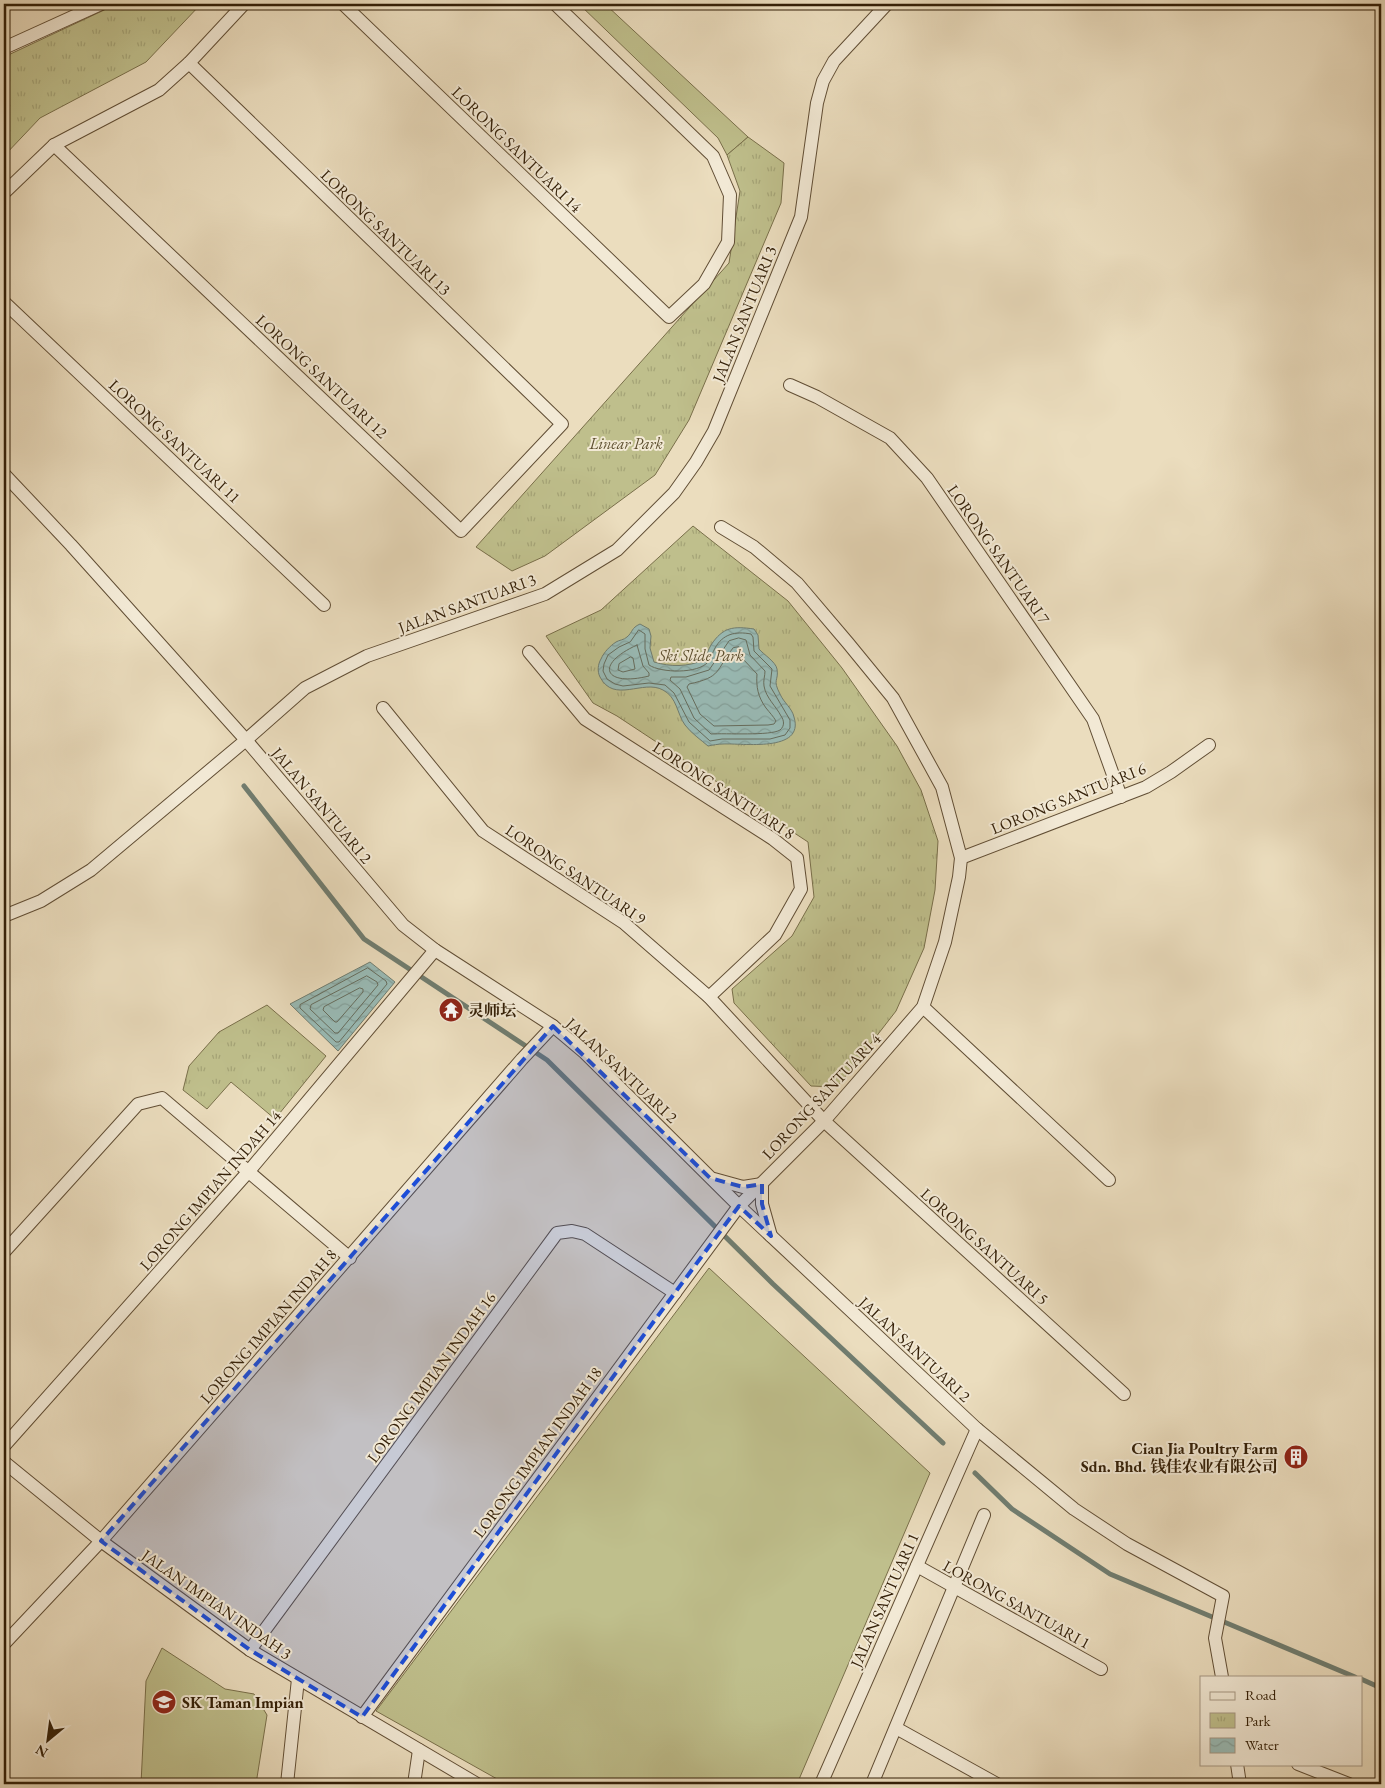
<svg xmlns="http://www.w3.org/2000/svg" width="1385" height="1788" viewBox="0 0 1385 1788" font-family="'EB Garamond','Noto Serif SC',serif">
	<defs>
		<pattern id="park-tufts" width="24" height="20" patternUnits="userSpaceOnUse" patternTransform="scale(1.25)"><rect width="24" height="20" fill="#bfbf8c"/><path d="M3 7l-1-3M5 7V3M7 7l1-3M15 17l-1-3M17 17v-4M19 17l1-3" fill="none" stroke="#a5a477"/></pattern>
		<pattern id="water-waves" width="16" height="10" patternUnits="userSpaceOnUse" patternTransform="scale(1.25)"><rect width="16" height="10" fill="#99bbb6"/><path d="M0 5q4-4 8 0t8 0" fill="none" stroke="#84a09b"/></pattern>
	</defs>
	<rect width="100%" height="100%" fill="#ebddbe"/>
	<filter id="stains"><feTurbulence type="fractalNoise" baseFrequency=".004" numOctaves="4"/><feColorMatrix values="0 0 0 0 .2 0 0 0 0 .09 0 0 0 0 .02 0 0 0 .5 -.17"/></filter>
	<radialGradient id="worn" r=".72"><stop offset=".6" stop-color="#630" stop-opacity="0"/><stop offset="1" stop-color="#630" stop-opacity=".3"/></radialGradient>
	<g fill="#bfbf8c" stroke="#796f4a">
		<path d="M579,4h26l143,133 -21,18 -9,-17z"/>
		<path d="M709,1268l221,205 -133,311h-291l-130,-73z"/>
		<path d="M162,1648l63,41 29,5 13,21 -11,69h-115l5,-103z"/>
	</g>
	<g fill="url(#park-tufts)" stroke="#796f4a">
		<path d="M117,4h84l-55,58 -106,56 -36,38v-99z"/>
		<path d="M748,137l36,26 -3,40 -92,217 -34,55 -110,81 -33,15 -36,-24 253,-284 11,-72 -13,-36z"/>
		<path d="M693,526l95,75 54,67 55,78 24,44 17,51 -3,49 -11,58 -28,63 -59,76 -26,-1 -77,-83 -2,-14 60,-53 22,-39 -6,-55 -191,-126 -24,-13 -47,-67 55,-26z"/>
		<path d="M267,1005l59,51 -51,63 -44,-37 -24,27 -24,-19 6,-24 30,-34z"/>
	</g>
	<g fill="url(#water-waves)" stroke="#707d70">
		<path d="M640,624l9,5 2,7 -1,12 4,14c17,5 33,5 50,-2 3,-5 4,-10 7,-15 12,-18 22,-19 43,-16l4,6 1,14c4,5 17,13 18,20 2,12 -5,10 3,25 4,9 12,14 14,23 11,36 -52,26 -71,27 -5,0 -10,1 -15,2 -7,-6 -17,-13 -23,-21 -8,-11 -8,-28 -22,-35 -20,-11 -49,14 -63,-13 -3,-6 -2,-13 1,-18 3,-7 9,-13 15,-17 3,-2 8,-2 11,-5 6,-5 4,-9 13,-13z"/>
		<path d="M370,962l25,20 -57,69 -48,-47z"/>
	</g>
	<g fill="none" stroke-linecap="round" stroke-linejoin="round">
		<g stroke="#666d5e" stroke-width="1">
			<path d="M639,630l6,4v15l4,16c12,8 49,9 59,-3 4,-4 4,-9 7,-14 8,-14 20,-17 36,-14l2,3 1,14 18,18 -2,17 20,34v8l-5,7 -15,4h-48l-12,2 -21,-19 -15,-29 -9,-8 -16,-2 -26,3 -8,-2 -8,-5 -4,-8 1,-7 4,-9 11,-8 11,-5z"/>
			<path d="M739,638l7,2 4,15 15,16c0,5 -2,10 -1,15 2,12 12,20 17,30 3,4 4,10 -1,14 -9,6 -55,3 -69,4l-17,-16 -14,-29 -10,-9 1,-3h15l23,-7 20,-29z"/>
			<path d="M637,645l6,21 6,7v3c-44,11 -56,-11 -12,-31z"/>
			<path d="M739,647l4,12 14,15c-1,13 1,23 9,34 4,5 7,8 10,13l-2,3 -6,1 -54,1 -14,-12 -13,-27 2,-3c33,-7 26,-13 44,-36z"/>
			<path d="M631,657l2,1 2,11 -12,3 -5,-2 1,-6z"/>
			<path d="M368,968l18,13 1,3 -48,58h-3l-36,-34v-3z"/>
			<path d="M367,976l10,6 1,3 -40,48h-3l-25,-24 1,-4z"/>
			<path d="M360,988l3,1v3l-26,30h-2l-12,-12 1,-3z"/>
		</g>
		<g stroke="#707d70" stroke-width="5">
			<path d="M244,786l120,153 183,121 226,224 170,159"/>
			<path d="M975,1473l37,36 98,65 245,103"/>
			<path d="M1361,1679l20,9"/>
		</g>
		<defs>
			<g id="minor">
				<path d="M343,4l326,313 35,-33 24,-42 2,-47 -17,-39 -158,-152"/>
				<path d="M4,48l97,-44"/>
				<path d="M54,145l407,386 101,-107 -373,-361"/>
				<path d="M4,193l50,-48 105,-55 30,-27 55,-59"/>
				<path d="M4,302l320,303"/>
				<path d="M790,385l27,12 73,41 37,40 166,241 28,78"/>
				<path d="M4,474l67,71 175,195 157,185 32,25 118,76 32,27 154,153 238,223 97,80 53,35 96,52 -8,42 7,39"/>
				<path d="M529,652l56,67 188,120 24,19 4,31 -26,46 -66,62"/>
				<path d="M383,708l100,123 141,92 85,74 115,124 300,273"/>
				<path d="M961,858l185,-71 25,-15 38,-27"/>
				<path d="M4,916l37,-15 50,-31 155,-130 59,-52 62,-32 178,-62 72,-44 57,-57 22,-31 18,-31 87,-214 16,-114 6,-22 11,-20 53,-57"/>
				<path d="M923,1007l186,173"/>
				<path d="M714,1179l29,8 19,-3v20l9,32"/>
				<path d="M4,1252l134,-148 24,-6 188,160"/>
				<path d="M4,1446l245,-275 186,-221"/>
				<path d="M4,1462l97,79 149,109 227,134"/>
				<path d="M917,1566l184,103"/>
				<path d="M4,1644l97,-103 421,-482 31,-33"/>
				<path d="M250,1650l307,-417 15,-2 13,3 90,59"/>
				<path d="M362,1717l377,-511 85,-85 99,-114 22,-65 14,-65 2,-19 -19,-71 -49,-89 -45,-55 -51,-60 -43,-36 -33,-20"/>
				<path d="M896,1728l101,56"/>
				<path d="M1237,1764l3,20"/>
				<path d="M1298,1764l51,20"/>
				<path d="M287,1784l11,-105"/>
				<path d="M414,1784l5,-34"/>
				<path d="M821,1784l156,-355"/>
				<path d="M872,1784l112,-269"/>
			</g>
		</defs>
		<use href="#minor" stroke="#614e35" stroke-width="14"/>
		<use href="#minor" stroke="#f2e9d5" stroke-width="12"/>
	</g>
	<path fill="#1d4ed8" fill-opacity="0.2" stroke="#1d4ed8" stroke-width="4" stroke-dasharray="10 6" stroke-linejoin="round" d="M553,1026l157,152 33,9 19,-3v20l9,32 -32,-30 -377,511 -112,-67 -149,-109z"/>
	<defs>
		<symbol id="temple-disc" viewBox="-11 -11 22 22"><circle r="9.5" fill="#8f2418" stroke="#f2e9d5"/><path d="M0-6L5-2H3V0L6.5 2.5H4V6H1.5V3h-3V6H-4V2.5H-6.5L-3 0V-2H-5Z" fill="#fff"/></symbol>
		<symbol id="building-disc" viewBox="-11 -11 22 22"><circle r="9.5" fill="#8f2418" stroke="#f2e9d5"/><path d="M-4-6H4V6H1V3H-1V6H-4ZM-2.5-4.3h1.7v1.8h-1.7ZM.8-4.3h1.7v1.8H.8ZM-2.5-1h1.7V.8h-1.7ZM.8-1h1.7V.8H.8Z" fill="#fff"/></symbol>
		<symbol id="school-disc" viewBox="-11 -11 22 22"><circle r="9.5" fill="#8f2418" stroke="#f2e9d5"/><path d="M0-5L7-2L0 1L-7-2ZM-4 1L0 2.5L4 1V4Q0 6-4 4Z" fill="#fff"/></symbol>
	</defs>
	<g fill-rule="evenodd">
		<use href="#temple-disc" x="437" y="996" width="28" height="28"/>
		<use href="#building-disc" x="1282" y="1443" width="28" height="28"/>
		<use href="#school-disc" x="150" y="1688" width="28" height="28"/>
	</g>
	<g text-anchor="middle" stroke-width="4" stroke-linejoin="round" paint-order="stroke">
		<g font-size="16" fill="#331f07" stroke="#f2e9d5">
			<text transform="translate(517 149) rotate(44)" y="6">LORONG SANTUARI 14</text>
			<text transform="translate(386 232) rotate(44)" y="6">LORONG SANTUARI 13</text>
			<text transform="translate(744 314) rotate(-68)" y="6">JALAN SANTUARI 3</text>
			<text transform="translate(322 376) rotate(43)" y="6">LORONG SANTUARI 12</text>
			<text transform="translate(175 441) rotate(43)" y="6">LORONG SANTUARI 11</text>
			<text transform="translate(999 554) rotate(55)" y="6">LORONG SANTUARI 7</text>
			<text transform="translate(467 603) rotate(-20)" y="6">JALAN SANTUARI 3</text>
			<text transform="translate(724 790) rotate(33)" y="6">LORONG SANTUARI 8</text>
			<text transform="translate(1068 798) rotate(-22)" y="6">LORONG SANTUARI 6</text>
			<text transform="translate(322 805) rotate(50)" y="6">JALAN SANTUARI 2</text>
			<text transform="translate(576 874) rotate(34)" y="6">LORONG SANTUARI 9</text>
			<text transform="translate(622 1070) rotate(43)" y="6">JALAN SANTUARI 2</text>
			<text transform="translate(821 1096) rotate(-47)" y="6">LORONG SANTUARI 4</text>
			<text transform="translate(210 1190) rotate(-49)" y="6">LORONG IMPIAN INDAH 14</text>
			<text transform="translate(985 1246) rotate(42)" y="6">LORONG SANTUARI 5</text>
			<text transform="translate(268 1326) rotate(-49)" y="6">LORONG IMPIAN INDAH 8</text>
			<text transform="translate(915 1349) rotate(43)" y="6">JALAN SANTUARI 2</text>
			<text transform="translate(431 1377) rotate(-54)" y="6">LORONG IMPIAN INDAH 16</text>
			<text transform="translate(537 1452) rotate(-54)" y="6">LORONG IMPIAN INDAH 18</text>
			<text transform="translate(884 1600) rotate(-66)" y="6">JALAN SANTUARI 1</text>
			<text transform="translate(217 1604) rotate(35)" y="6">JALAN IMPIAN INDAH 3</text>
			<text transform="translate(1017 1604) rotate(29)" y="6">LORONG SANTUARI 1</text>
		</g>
		<g font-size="16" font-style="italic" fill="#5d4f2f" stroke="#f2e9d5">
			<text x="626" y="449">Linear Park</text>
			<text x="701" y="661">Ski Slide Park</text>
		</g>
		<g font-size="16" font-weight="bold" fill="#331f07" stroke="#f2e9d5" text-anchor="start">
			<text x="468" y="1016">灵师坛</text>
			<text x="1278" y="1454" text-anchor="end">Cian Jia Poultry Farm<tspan x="1278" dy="18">Sdn. Bhd. 钱佳农业有限公司</tspan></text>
			<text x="182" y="1708">SK Taman Impian</text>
		</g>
	</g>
	<rect width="1385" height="1788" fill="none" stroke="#ebddbe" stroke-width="20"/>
	<rect x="5" y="5" width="1375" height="1778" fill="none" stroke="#331f07" stroke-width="2.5"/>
	<rect x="10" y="10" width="1365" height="1768" fill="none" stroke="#331f07"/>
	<rect x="1200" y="1676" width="162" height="90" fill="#f2e9d5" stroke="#a69883"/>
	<rect x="1210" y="1692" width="25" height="8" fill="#f2e9d5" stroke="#a69883"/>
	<text x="1245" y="1700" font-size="15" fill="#331f07">Road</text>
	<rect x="1210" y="1713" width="25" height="15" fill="url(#park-tufts)" stroke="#a69883"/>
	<text x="1245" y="1726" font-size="15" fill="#331f07">Park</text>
	<rect x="1210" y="1738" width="25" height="15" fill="url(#water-waves)" stroke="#a69883"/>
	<text x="1245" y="1750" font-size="15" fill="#331f07">Water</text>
	<g transform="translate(48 1740) rotate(209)" stroke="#f2e9d5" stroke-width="4" paint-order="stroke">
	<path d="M0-4L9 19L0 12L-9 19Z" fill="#331f07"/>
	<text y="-8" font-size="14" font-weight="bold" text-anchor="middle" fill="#331f07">N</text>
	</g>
	<rect width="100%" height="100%" filter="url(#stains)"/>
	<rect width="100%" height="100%" fill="url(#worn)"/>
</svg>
